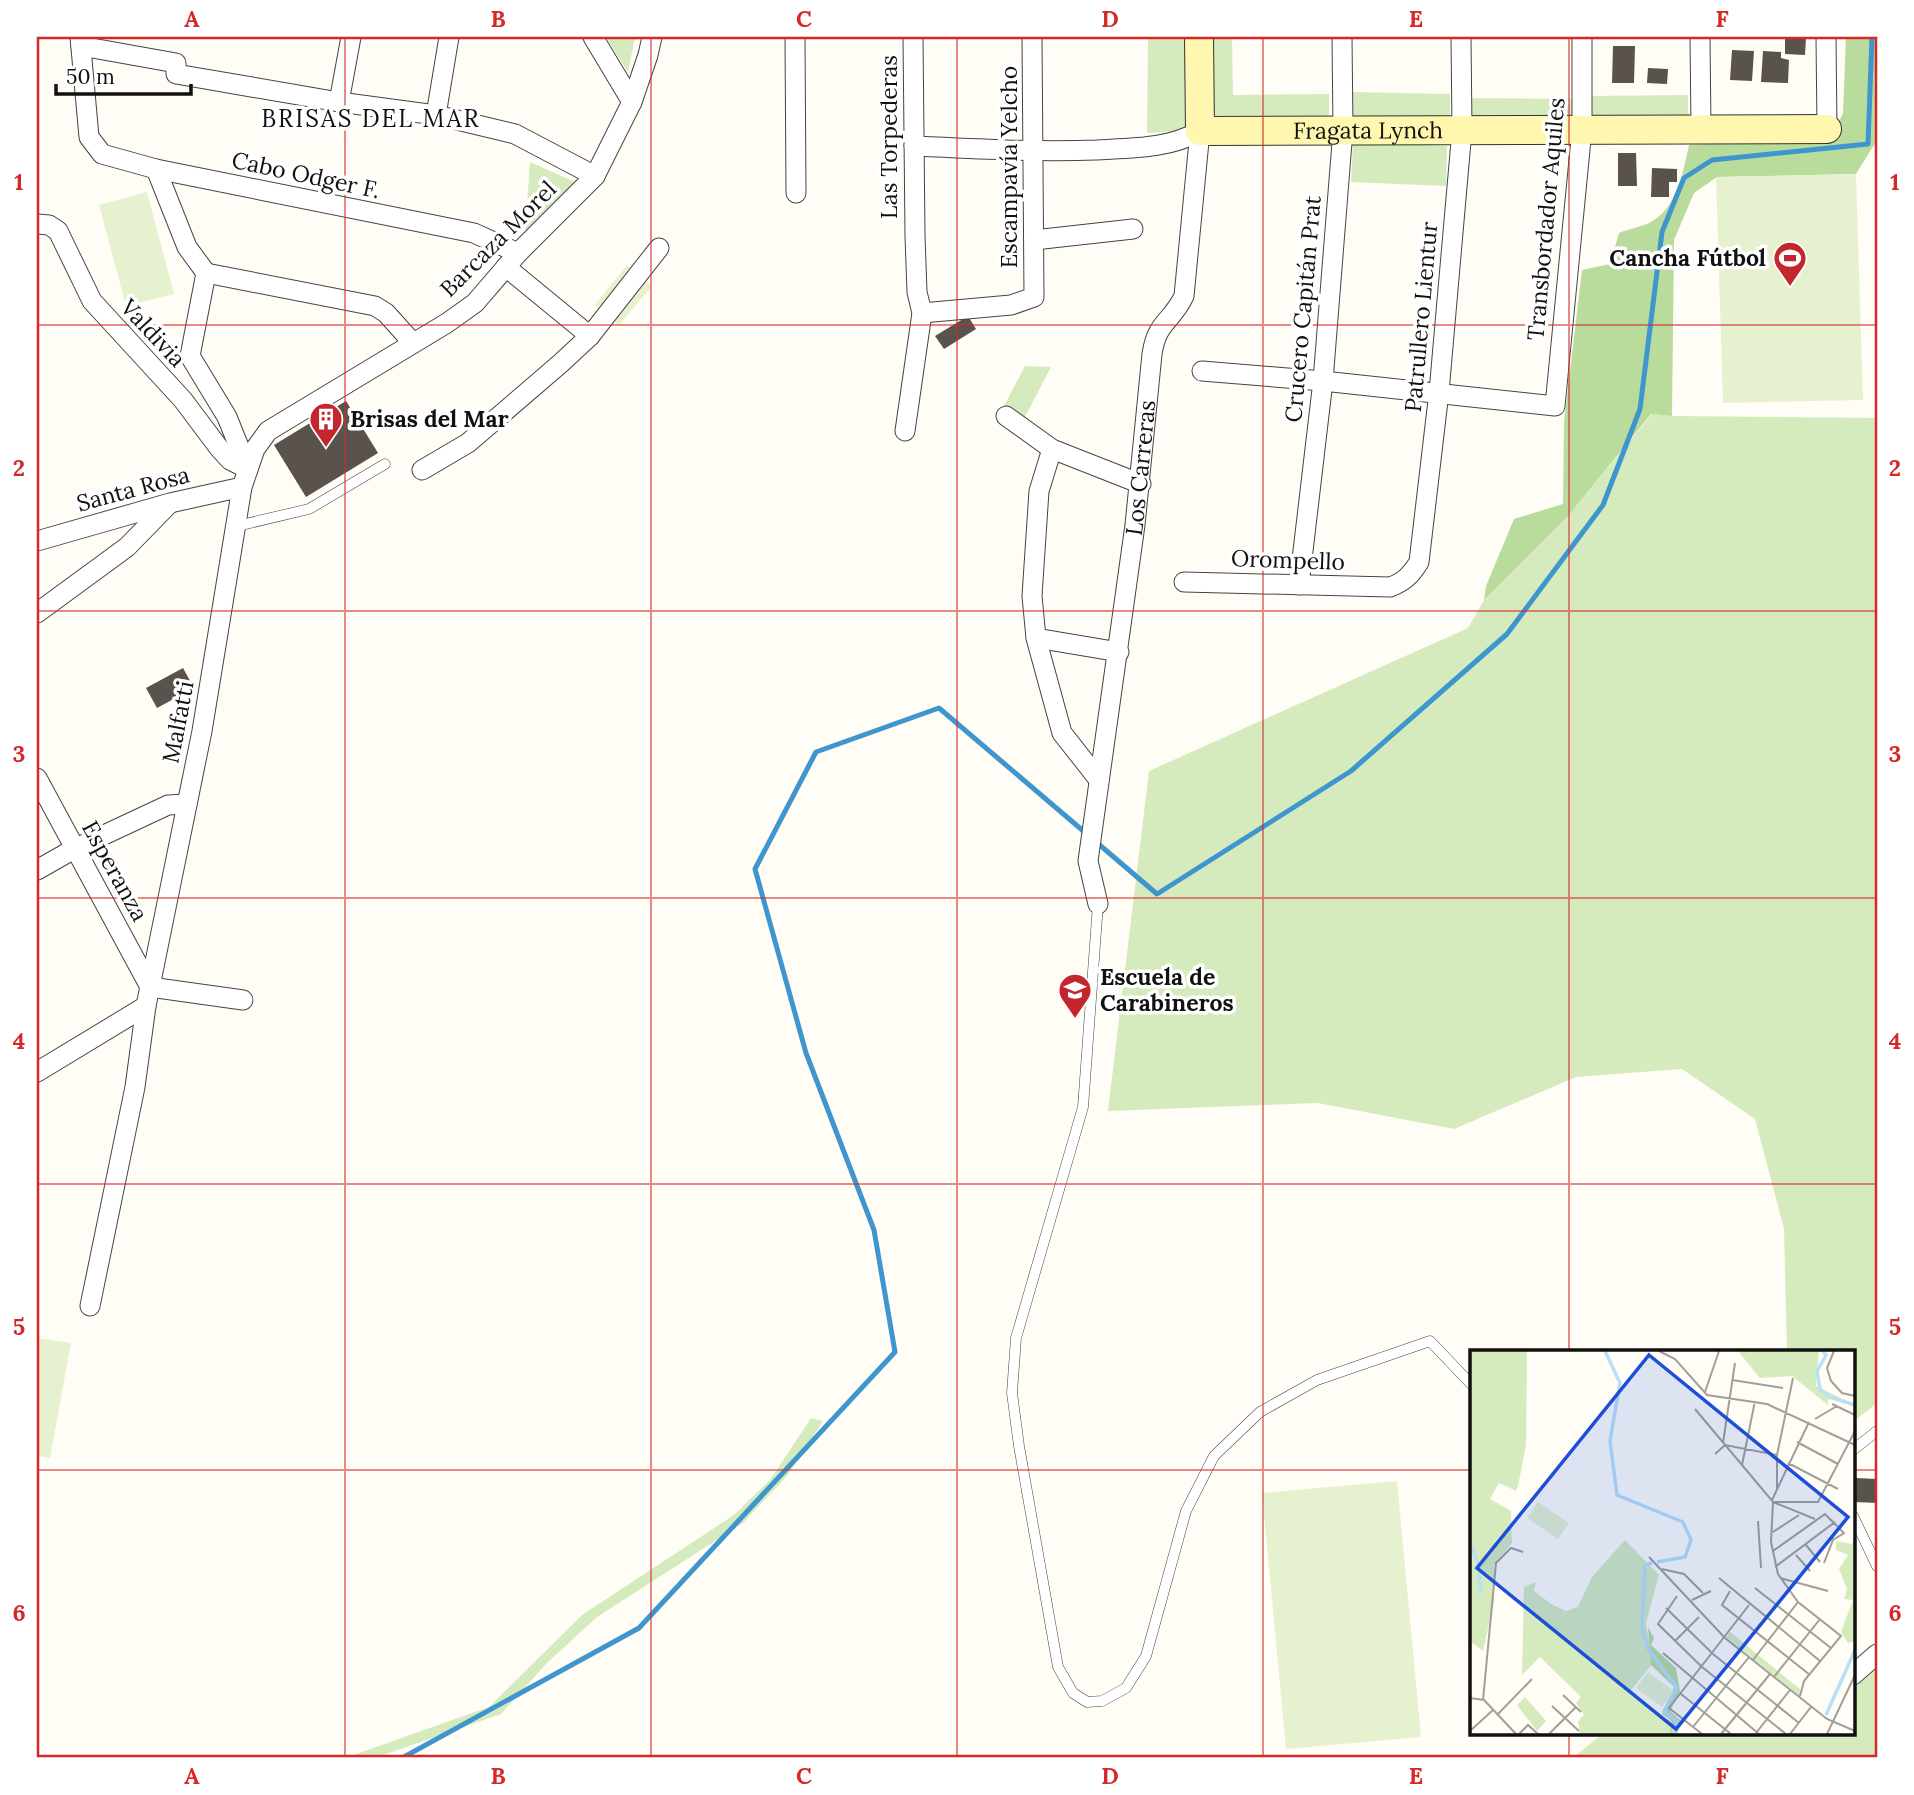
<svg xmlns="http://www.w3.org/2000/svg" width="1914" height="1795" viewBox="0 0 1914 1795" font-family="Lora,serif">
	<rect width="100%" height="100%" fill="#fffdf5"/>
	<g fill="#d5ebbd">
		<path d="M606,37h29l-7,35z"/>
		<path d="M1148,37h43l-2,93 -42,3z"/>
		<path d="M1211,37h21l1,58 96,-1v26l-117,1z"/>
		<path d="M1351,92l99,2v33l-99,-2z"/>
		<path d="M1688,95v24l-100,1v-24z"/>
		<path d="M1462,98l112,1 1,26 -113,2z"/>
		<path d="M1353,142l94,4 -1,40 -95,-4z"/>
		<path d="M530,162l47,21 -52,51z"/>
		<path d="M1025,366l26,1 -26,50 -21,-11z"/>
		<path d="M1652,414l20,2 205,2v985l-24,19v-70h-66l-3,-123 -29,-110 -73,-50 -106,8 -122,52 -136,-26 -210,8 41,-340 319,-143 16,-28 85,-85z"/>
		<path d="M811,1418l12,3 -36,55 -44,47 -146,94 -50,46 -46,51 -126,44h-30l144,-51 93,-92 152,-100 36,-35z"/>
		<path d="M1877,1669v89h-304l29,-24h251v-45z"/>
	</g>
	<path fill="#b9dc9c" d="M1846,37h31v107l-3,1 -18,29 -139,3 -23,16 -20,47 -2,176 -21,-2 -82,101 -85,85 2,-14 28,-67 49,-15 1,-82 18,-152 28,-6 9,-31c10,-4 22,-6 32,-11 26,-14 32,-50 38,-77l143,-8 11,-24z"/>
	<g fill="#e6f2cf">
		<path d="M1856,174l7,226 -140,3 -7,-226z"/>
		<path d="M147,192l27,102 -48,12 -27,-101z"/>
		<path d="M627,265l25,21 -33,39 -24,-20z"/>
		<path d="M37,1338l34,5 -21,115 -13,-2z"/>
		<path d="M1397,1481l24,256 -135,12 -24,-256z"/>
	</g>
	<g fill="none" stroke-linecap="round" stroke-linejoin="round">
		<g stroke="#3f96cf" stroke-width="5">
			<path d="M1095,841l62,53 194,-123 156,-137 96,-129 37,-96 22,-177 22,-54 28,-18 156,-16 4,-107"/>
			<path d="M402,1758l237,-130 256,-276 -21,-122 -68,-177 -51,-184 61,-117 123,-44 149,127"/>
		</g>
	</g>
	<g fill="#5a524d">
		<path d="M1785,37h21l-1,18 -20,-1z"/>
		<path d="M1613,46h22l-1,37h-22z"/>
		<path d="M1732,50l22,1 -2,30 -22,-1z"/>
		<path d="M1763,51l18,1v6l8,2 -1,23 -27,-1z"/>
		<path d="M1648,68l20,1 -1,15 -20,-1z"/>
		<path d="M1618,153h18l1,33h-19z"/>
		<path d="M1652,168l25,1v13h-8v15h-18z"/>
		<path d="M968,316l8,13 -32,20 -9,-13z"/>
		<path d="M346,401l32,52 -72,44 -32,-52z"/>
		<path d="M183,668l11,20 -37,20 -11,-20z"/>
		<path d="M1856,1478l21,1v24l-22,-1z"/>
	</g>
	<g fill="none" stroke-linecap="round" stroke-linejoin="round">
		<defs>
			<g id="lane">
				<path d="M237,526l72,-17 76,-45"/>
				<path d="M1098,904l-15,203 -67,231 -4,55 7,53 39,221 15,26 14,9 15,-1 24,-13 20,-32 40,-145 28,-55 46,-44 57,-32 113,-39 41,43"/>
				<path d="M1853,1450l24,-19"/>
				<path d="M1853,1516l24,50"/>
			</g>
			<g id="street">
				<path d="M80,37l9,100 13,17 54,15 318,64 44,20"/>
				<path d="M593,37l39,65"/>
				<path d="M795,37l1,156"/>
				<path d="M1700,37l1,92"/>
				<path d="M1826,37l1,92"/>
				<path d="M81,46l95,17v11l163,28 97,13 79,19 80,42"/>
				<path d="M339,102l12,-65"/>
				<path d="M436,115l13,-78"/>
				<path d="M914,146c61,3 121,6 182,4 36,-2 72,-1 104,-19"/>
				<path d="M156,169l31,78 19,26 -16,83 37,61 21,52"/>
				<path d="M37,224l12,1 9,6 34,70 91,99 36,48 11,12 18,9"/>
				<path d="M1034,240l99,-11"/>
				<path d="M506,267l84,69"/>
				<path d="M206,273l169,33 11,7 27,30"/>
				<path d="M922,313l89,-8 23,-8 -2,-260"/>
				<path d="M1202,371l121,10 232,25 27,-277v-92"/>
				<path d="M1006,416l46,33 89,35"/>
				<path d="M905,431l17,-118 -5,-21 -2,-56 -2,-199"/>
				<path d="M1052,449l-13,42 -7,105 4,42 26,95 37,47"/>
				<path d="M422,470l46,-27 93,-80 29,-27 69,-88"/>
				<path d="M37,541l133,-38 72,-16"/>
				<path d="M1184,582l206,5c14,-5 21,-12 29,-25l20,-170 23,-262 -1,-93"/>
				<path d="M1299,585l24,-204 20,-251 -1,-93"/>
				<path d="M37,613l90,-66 41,-42"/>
				<path d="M1036,638l83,14"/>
				<path d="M37,778l113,209 93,13"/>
				<path d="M37,870l37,-21 94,-44 19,-1"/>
				<path id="s1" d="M1098,904l-10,-43 47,-336 17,-171c5,-33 19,-31 32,-58l16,-165"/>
				<path d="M37,1072l109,-66"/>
				<path d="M90,1306l45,-219 11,-81 56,-275 40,-244 13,-38 13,-18 179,-108 28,-20 43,-50 77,-77 37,-74 16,-47 4,-18"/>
				<path d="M1853,1675l24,-21"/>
			</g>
			<g id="secondary">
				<path id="s2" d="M1199,37l1,94 627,-2"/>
			</g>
		</defs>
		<use href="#lane" stroke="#444" stroke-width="11"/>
		<use href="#street" stroke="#444" stroke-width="21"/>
		<use href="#secondary" stroke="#333" stroke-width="30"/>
		<use href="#lane" stroke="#fff" stroke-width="10"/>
		<use href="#street" stroke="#fff" stroke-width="19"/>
		<use href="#secondary" stroke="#fff6b0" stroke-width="28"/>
	</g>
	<path fill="none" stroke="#d62828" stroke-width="2" stroke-opacity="0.55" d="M345,37v1721M651,37v1721M957,37v1721M1263,37v1721M1569,37v1315M37,325h1840M37,611h1840M37,898h1840M37,1184h1840M37,1470h1434M1853,1470h24M1569,1734v24"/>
	<defs>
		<symbol id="stadium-pin" viewBox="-11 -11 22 30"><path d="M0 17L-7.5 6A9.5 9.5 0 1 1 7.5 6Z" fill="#c4262e" stroke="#fff"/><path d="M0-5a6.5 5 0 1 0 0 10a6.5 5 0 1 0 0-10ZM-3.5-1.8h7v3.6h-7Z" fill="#fff"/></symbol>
		<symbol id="building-pin" viewBox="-11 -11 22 30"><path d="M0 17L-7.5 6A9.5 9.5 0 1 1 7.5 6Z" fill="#c4262e" stroke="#fff"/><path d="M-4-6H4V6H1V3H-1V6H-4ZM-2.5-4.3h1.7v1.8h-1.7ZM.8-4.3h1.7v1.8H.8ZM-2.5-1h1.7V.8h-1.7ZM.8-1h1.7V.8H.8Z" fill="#fff"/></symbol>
		<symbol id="university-pin" viewBox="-11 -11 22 30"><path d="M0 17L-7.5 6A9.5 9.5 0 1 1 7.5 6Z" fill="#c4262e" stroke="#fff"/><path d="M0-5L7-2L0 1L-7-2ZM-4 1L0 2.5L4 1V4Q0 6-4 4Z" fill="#fff"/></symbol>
	</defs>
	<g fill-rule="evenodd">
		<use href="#stadium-pin" x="1771" y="239" width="38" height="52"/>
		<use href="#building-pin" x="307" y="400" width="38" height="52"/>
		<use href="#university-pin" x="1056" y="971" width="38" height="52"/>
	</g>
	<g text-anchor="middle" stroke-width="7" stroke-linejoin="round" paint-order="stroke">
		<g font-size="23" fill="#111" stroke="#fff">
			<text dy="8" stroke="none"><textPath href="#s2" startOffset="262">Fragata Lynch</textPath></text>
			<text transform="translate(889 137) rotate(-90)" y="8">Las Torpederas</text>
			<text transform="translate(1009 167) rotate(-90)" y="8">Escampavía Yelcho</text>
			<text transform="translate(306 175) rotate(12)" y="8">Cabo Odger F.</text>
			<text transform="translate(1546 219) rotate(-85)" y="8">Transbordador Aquiles</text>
			<text transform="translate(498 239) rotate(-45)" y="8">Barcaza Morel</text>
			<text transform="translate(1303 309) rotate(-85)" y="8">Crucero Capitán Prat</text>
			<text transform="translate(1421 317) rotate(-85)" y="8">Patrullero Lientur</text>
			<text transform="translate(153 333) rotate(47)" y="8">Valdivia</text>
			<text dy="8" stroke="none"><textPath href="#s1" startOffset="441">Los Carreras</textPath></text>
			<text transform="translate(133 489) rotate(-15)" y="8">Santa Rosa</text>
			<text transform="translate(1288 560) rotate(2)" y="8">Orompello</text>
			<text transform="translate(178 722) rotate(-79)" y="8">Malfatti</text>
			<text transform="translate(115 871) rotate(61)" y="8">Esperanza</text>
		</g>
		<g font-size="23" font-weight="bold" fill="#111" stroke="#fff" text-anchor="start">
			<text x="1766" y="266" text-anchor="end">Cancha Fútbol</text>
			<text x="350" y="427">Brisas del Mar</text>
			<text x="1100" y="985">Escuela de<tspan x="1100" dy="26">Carabineros</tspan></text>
		</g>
		<g font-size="24" letter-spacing="2" fill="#111" stroke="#fff">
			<text x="371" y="127">BRISAS DEL MAR</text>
		</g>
	</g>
	<g transform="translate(1470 1350)">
		<rect width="385" height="385" fill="#fffdf5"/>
		<path d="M0,1h57l-1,94 -8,41 -2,5 -17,-8 -9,16 21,12 1,32 -18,22v37l-11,49 -13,-10zM268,1h81l-3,35 39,19 -27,-6v6l-36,-29 -32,2zM385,184v107l-7,2 -7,-11 12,-32 -9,-1 3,-10 -8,-20 9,-14 -12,-5v-9l16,3zM155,190l34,35 -13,48 7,40 -22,27 26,26 15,5 -3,13h-89l-2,-13 6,-6 -8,-12 5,-6 -41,-40 -18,18 2,-88 12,-5 -2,9 17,13 15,7 12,-4 14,-30zM260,282l71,58 -2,5 -73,-58zM55,347l21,24 -9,10 -20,-26z" fill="#d5ebbd"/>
		<path d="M178,277l6,11 -3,7 25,23 4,23 -10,20 11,10 -4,13h-8l3,-13 -10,-7 12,-27 -23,-22z" fill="#b9dc9c"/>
		<path d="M68,152l31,21 -11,16 -31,-21zM178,322l26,19 -12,16 -26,-19z" fill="#e6f2cf"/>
		<path fill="none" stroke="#b9e0f7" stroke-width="3.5" d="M135,1l15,32 -10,58 7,54 66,27 8,18 -6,17 -28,5M353,1l3,4 -9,16 3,18 9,8 26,8M0,193l8,20 3,30M182,213l-7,2 -3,62 6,22 29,39 -13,23 13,11 -4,12M356,365l29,-65"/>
		<path fill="none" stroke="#a09f9a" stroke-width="2" d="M189,1l16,8 32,36 60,9 88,41M364,1l-7,17 4,13 11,12 13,3M262,30l51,8M235,42l14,-41M362,54l23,11M225,59l78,93 42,17M345,69l22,-13M327,92l41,22M253,93l12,-80M245,104l10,-9 52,10M318,113l50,26M272,115l13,-64M307,140v-35l16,-77M302,150l37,-78M303,152l-2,40 7,32 20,28 43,34 -37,45 -4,15M304,152h44l37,-71M288,171l3,47M303,182l26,-17M336,195l14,17M303,201l52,-37 19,19 -11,7 -9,23M326,205l14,16M179,207l76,81 102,81 28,12M305,217l60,-45M192,219l22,5 19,19M249,228l101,83M310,228l48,13M285,238l76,60M260,241l-8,14 88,70M207,246l-19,28 44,43 84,67M222,250l19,-9M196,258l47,46 86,69M205,291l24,-24M193,303l96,81M283,310l45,-58M304,327l46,-58M211,344l50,40M93,345l18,17M0,348l14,2 32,34M13,350l13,-137 15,-15 12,4M82,356l27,25M28,364l34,-35M223,377l56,-70M0,381l23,-21M286,383l34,-43M49,384l9,-9 10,9M79,384l27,-27M232,384l-33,-26 80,-103M251,384l49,-60M320,384l21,-27M357,384l28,-59"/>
		<path fill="#1d4ed8" fill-opacity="0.15" stroke="#1d4ed8" stroke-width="3.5" d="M179,5l199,162 -172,212 -199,-161z"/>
		<rect width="385" height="385" fill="none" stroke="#111" stroke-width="3.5"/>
	</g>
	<rect width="1914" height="1795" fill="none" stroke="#ffffff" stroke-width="77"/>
	<path d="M56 84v10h135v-10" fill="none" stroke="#111111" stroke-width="3.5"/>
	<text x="66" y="84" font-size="21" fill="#111111" stroke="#ffffff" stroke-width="5" paint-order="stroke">50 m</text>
	<rect x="38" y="38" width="1838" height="1718" fill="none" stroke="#d62828" stroke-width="2.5"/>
	<g font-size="23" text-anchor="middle" font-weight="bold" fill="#d62828">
		<text x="192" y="27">A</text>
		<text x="498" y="27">B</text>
		<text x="804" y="27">C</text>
		<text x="1110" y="27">D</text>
		<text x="1416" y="27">E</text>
		<text x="1722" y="27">F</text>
		<text x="19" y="190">1</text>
		<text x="1895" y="190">1</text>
		<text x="19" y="476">2</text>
		<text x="1895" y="476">2</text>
		<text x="19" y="762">3</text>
		<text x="1895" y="762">3</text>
		<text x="19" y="1049">4</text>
		<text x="1895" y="1049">4</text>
		<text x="19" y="1335">5</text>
		<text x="1895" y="1335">5</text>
		<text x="19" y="1621">6</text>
		<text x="1895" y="1621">6</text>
		<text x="192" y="1784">A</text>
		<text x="498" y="1784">B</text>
		<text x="804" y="1784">C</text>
		<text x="1110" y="1784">D</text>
		<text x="1416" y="1784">E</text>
		<text x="1722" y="1784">F</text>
	</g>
</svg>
